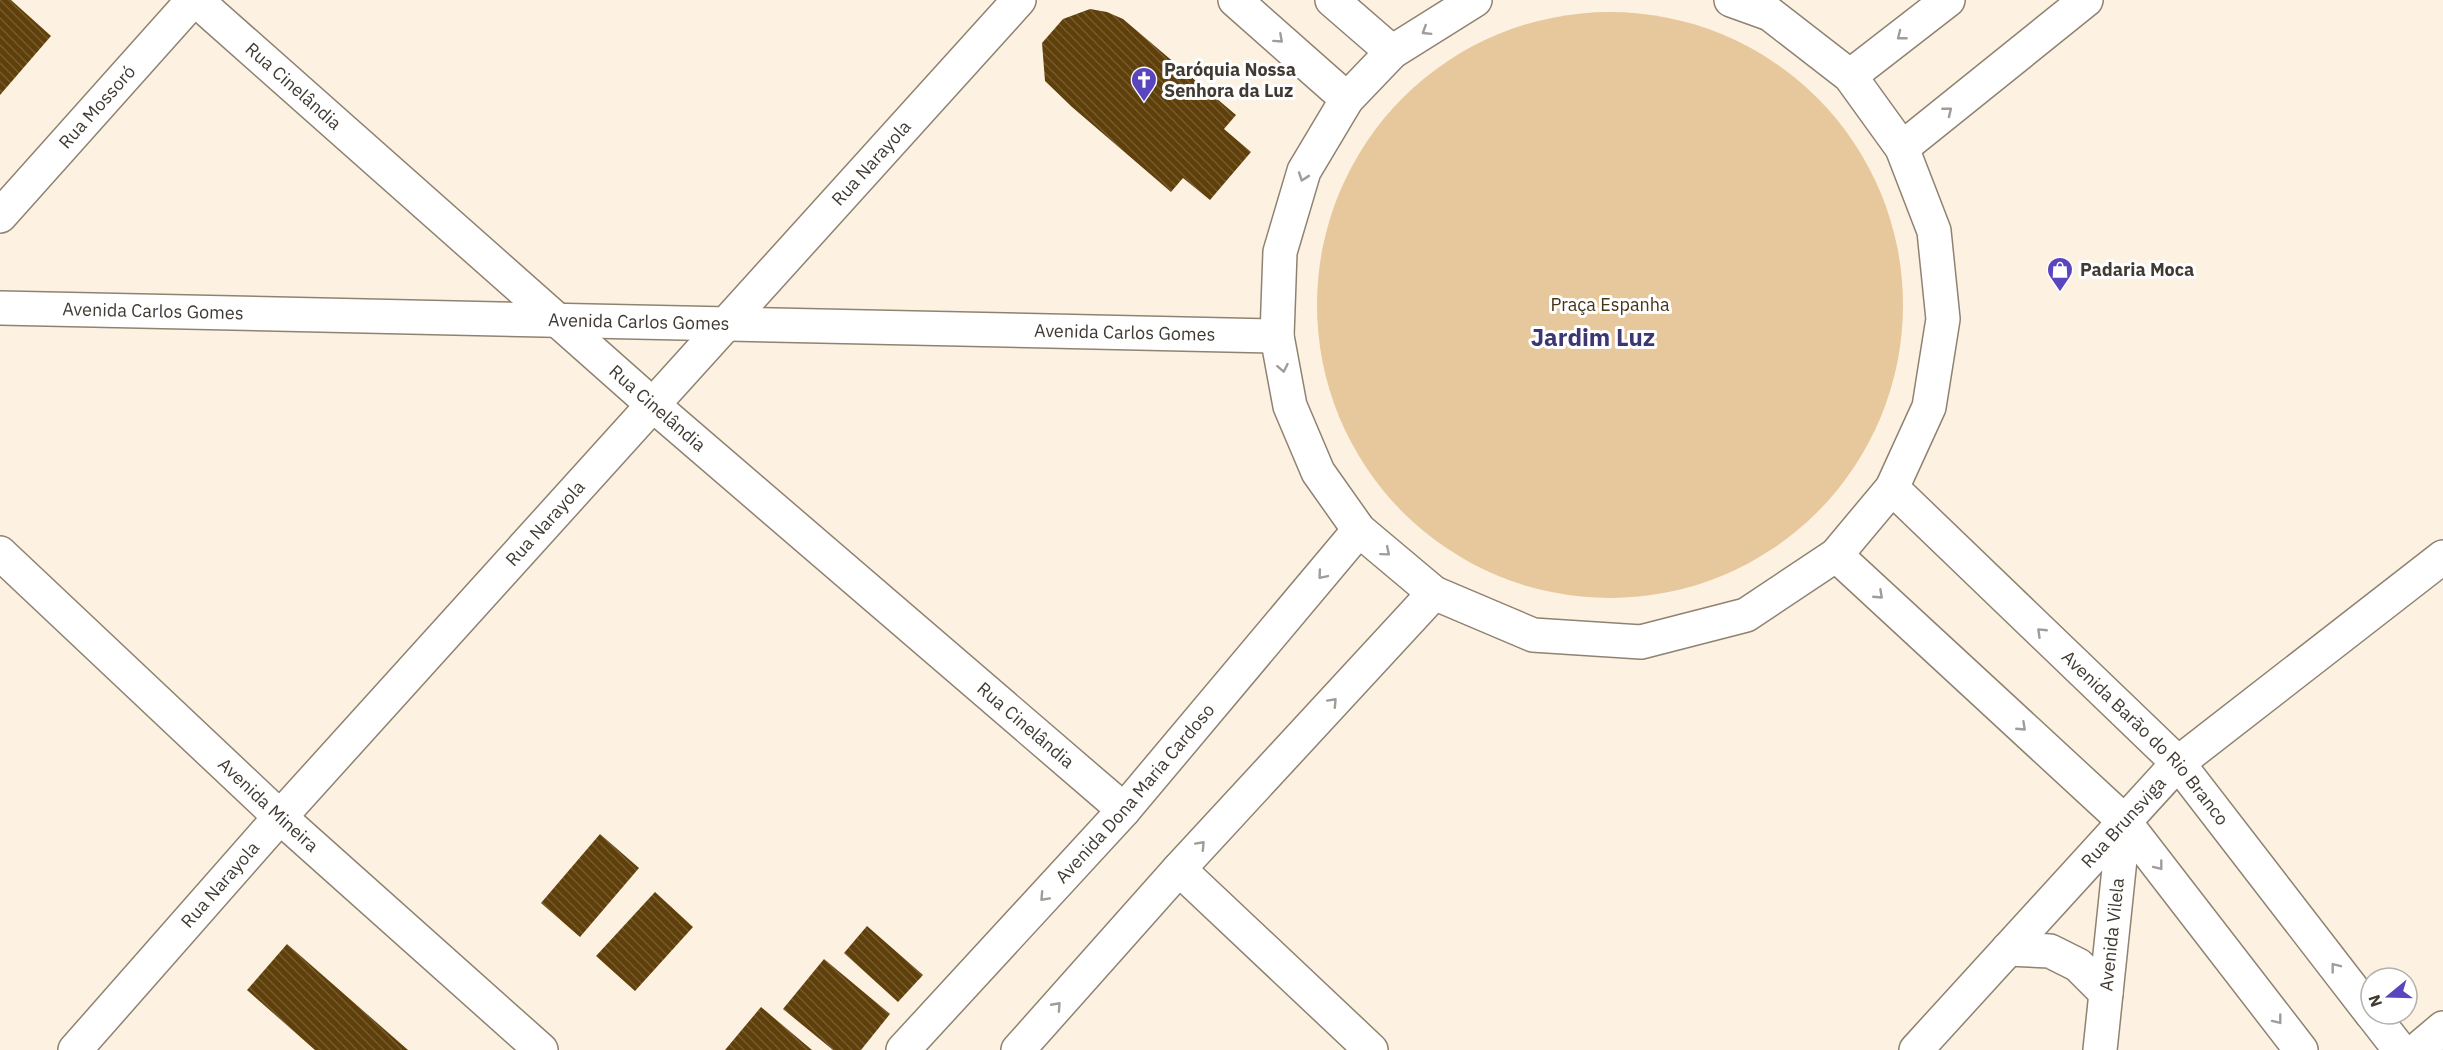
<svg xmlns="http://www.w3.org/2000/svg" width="2443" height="1050" viewBox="0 0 2443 1050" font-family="'IBM Plex Sans',sans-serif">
	<defs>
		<pattern id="building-back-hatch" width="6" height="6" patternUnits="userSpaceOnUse" patternTransform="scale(1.5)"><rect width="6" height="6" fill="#60400a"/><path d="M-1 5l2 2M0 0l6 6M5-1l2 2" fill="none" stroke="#745a2f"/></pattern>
	</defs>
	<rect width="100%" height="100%" fill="#fdf1e2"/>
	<circle fill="#e7c79c" cx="1610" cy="305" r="293"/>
	<g fill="url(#building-back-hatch)">
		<path d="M0,0h11l40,36 -51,59z"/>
		<path d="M1090,9l17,3 16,7 113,96 -12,14 27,23 -41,48 -27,-22 -12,14 -99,-85 -27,-26 -3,-38 21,-24z"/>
		<path d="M600,834l39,34 -59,69 -39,-34z"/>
		<path d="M655,892l38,35 -58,64 -39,-35z"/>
		<path d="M867,926l56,49 -25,27 -54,-49z"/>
		<path d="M287,944l121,106h-93l-68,-60z"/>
		<path d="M824,959l66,55 -29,36h-28l-50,-41z"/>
		<path d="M761,1007l51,43h-87z"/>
	</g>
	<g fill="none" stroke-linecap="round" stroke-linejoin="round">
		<defs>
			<g id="minor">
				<path id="s1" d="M196,0l457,405 471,405"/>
				<path id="s2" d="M0,216l193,-216"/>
				<path id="s3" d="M0,308l1277,28"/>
				<path id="s4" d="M0,553l280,264 261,233"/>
				<path d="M1179,869l192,181"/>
				<path d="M2008,949l42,2 28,14 28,28"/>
				<path id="s5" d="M75,1050l205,-233 739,-817"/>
				<path id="s6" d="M1916,1050l262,-287 265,-206"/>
				<path id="s7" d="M2100,1050l24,-229"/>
				<path d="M2417,1050l26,-22"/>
			</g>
			<g id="tertiary">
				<path d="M1235,0l112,99"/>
				<path d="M1332,0l60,52"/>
				<path d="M1475,0l-83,52 -45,47 -43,72 -24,81 -3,84 13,70 28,66 41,58 75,63 99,42 108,7 105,-27 90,-60 56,-67 37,-81 14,-88 -9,-88 -32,-83 -52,-72 -80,-62 -39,-14"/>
				<path d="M1850,76l98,-76"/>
				<path d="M1902,148l184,-148"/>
				<path id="s8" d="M1892,488l286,275 193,250"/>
				<path d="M1836,555l288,266 177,229"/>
				<path d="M2372,1014l28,36"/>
				<path id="s9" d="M903,1050l221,-240 235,-280"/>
				<path d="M1018,1050l161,-181 255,-276"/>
			</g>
		</defs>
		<use href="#minor" stroke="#8f8271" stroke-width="36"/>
		<use href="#tertiary" stroke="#8f8271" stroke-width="36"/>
		<use href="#minor" stroke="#fff" stroke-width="33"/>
		<use href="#tertiary" stroke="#fff" stroke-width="33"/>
	</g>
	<defs><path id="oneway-chevron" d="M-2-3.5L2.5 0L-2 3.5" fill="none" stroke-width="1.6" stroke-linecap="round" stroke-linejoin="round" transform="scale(1.5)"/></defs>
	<g stroke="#a09c99">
		<use href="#oneway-chevron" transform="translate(1426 31) rotate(148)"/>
		<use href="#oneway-chevron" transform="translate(1901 36) rotate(142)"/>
		<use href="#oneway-chevron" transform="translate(1279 39) rotate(42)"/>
		<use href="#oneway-chevron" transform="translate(1948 111) rotate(-39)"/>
		<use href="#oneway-chevron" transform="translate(1303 177) rotate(109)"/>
		<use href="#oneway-chevron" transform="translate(1283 368) rotate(79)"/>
		<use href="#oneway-chevron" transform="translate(1386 552) rotate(40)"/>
		<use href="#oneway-chevron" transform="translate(1322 575) rotate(130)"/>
		<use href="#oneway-chevron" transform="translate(1879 595) rotate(43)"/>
		<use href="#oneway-chevron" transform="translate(2041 632) rotate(-136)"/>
		<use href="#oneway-chevron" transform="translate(1333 702) rotate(-47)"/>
		<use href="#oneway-chevron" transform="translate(2022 727) rotate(43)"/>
		<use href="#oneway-chevron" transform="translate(1201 845) rotate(-47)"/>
		<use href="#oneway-chevron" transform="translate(2159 866) rotate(52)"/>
		<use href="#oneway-chevron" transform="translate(1044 897) rotate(133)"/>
		<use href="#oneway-chevron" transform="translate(2335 967) rotate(-128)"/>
		<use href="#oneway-chevron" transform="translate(1057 1006) rotate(-48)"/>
		<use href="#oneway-chevron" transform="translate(2278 1020) rotate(52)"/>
	</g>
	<defs>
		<symbol id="church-pin" viewBox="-11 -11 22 30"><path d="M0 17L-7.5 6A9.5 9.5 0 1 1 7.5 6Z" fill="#5946bf" stroke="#fff"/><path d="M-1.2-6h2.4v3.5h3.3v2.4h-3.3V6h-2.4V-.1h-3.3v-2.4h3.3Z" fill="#fff"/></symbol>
		<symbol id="shop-pin" viewBox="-11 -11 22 30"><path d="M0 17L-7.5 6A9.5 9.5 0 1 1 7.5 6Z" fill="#5946bf" stroke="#fff"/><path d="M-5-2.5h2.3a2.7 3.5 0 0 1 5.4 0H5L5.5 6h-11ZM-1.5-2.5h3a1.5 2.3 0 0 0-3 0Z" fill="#fff"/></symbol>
	</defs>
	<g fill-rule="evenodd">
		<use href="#church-pin" x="1129" y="65" width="30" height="40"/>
		<use href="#shop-pin" x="2045" y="255" width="30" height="40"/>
	</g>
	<g text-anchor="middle" stroke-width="6" stroke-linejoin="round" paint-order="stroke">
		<g font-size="18" font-weight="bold" fill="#403a33" stroke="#fff" text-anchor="start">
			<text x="1164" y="76">Paróquia Nossa<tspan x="1164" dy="21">Senhora da Luz</tspan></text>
			<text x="2080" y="276">Padaria Moca</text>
		</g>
		<g font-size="18" fill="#403a33" stroke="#fff">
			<text dy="6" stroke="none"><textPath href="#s1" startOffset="130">Rua Cinelândia</textPath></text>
			<text dy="6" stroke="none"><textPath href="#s2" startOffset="146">Rua Mossoró</textPath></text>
			<text dy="6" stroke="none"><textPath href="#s5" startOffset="1192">Rua Narayola</textPath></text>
			<text dy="6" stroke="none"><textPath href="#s3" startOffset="153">Avenida Carlos Gomes</textPath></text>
			<text dy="6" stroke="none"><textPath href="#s3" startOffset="639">Avenida Carlos Gomes</textPath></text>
			<text dy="6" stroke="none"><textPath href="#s3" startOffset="1125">Avenida Carlos Gomes</textPath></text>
			<text dy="6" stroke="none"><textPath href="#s1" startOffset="616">Rua Cinelândia</textPath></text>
			<text dy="6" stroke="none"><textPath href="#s5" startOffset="706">Rua Narayola</textPath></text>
			<text dy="6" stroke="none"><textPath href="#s1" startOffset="1102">Rua Cinelândia</textPath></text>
			<text dy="6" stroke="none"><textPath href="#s8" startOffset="356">Avenida Barão do Rio Branco</textPath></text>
			<text dy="6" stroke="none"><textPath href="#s9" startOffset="346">Avenida Dona Maria Cardoso</textPath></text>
			<text dy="6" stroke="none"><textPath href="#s4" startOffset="368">Avenida Mineira</textPath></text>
			<text dy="6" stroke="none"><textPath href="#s6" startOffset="308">Rua Brunsviga</textPath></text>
			<text dy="6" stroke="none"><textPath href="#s5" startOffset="220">Rua Narayola</textPath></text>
			<text dy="6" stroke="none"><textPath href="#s7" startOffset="116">Avenida Vilela</textPath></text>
		</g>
		<g font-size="18" fill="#463215" stroke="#fff">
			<text x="1610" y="311">Praça Espanha</text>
		</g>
		<g font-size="24" font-weight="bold" fill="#3c3672" stroke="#fff">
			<text x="1593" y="346">Jardim Luz</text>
		</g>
	</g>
	<g transform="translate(2389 996) rotate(251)"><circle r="28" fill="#ffffff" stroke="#b3b0ad" stroke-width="1.5"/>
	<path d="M0-4.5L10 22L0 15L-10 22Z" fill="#5946bf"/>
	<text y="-9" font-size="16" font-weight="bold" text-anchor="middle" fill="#403a33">N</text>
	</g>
</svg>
